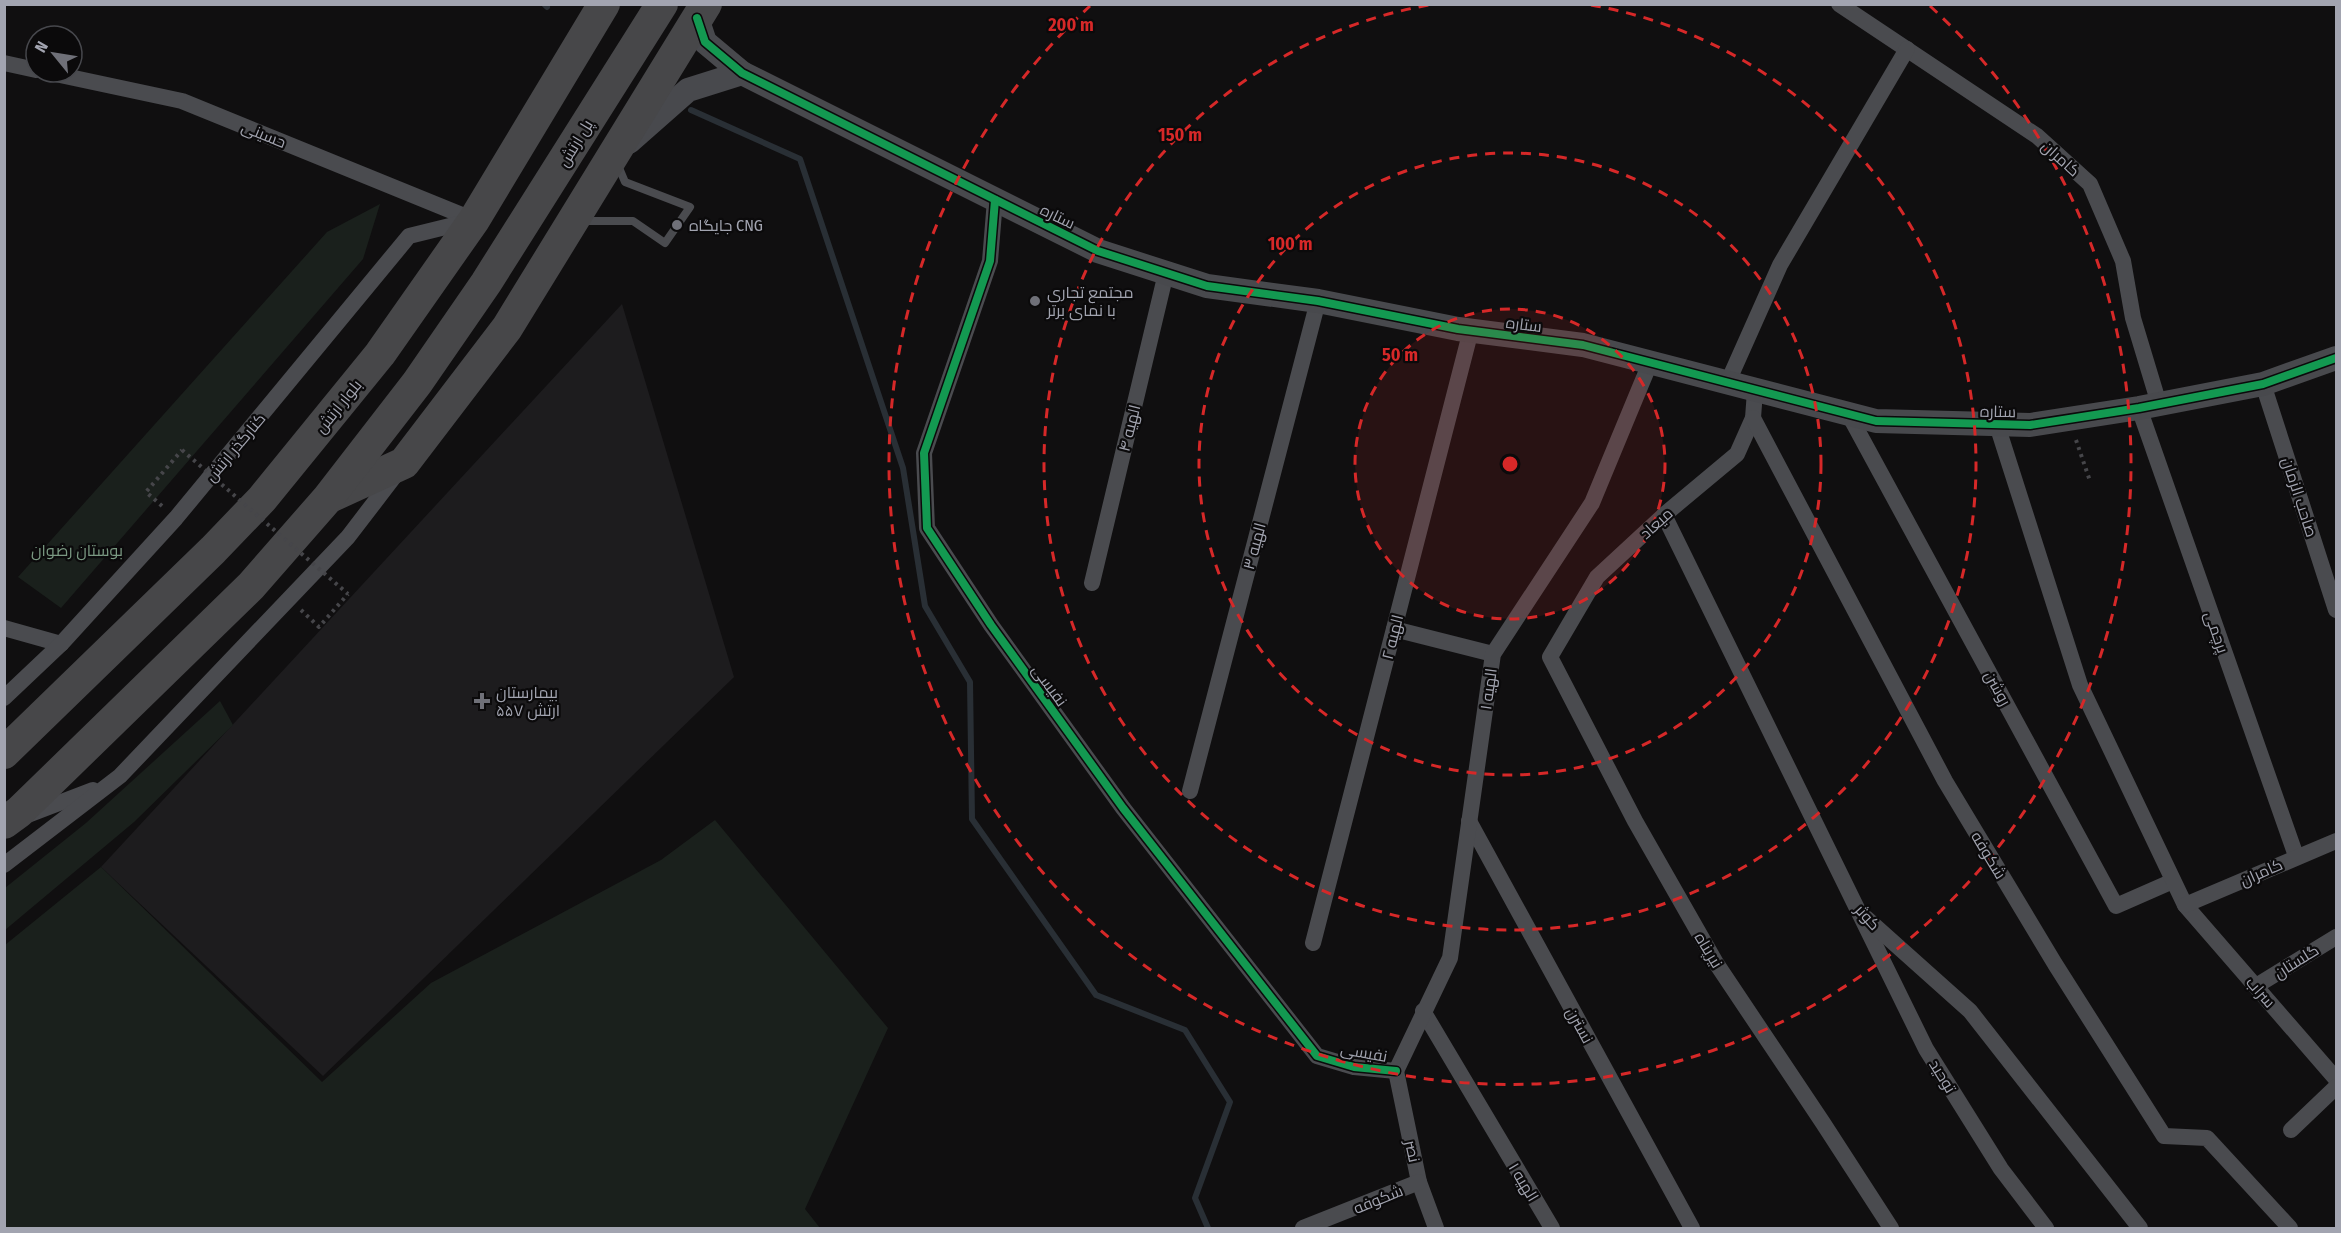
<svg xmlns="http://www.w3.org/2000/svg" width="2341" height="1233" viewBox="0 0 2341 1233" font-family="'Fira Sans Condensed',Cairo,sans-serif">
	<rect width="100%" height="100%" fill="#100f10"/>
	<path fill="#1d1c1e" d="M622,304l112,373 -411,399 -222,-209z"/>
	<g fill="#1a201c">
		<path d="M380,204l-17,55 -302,349 -43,-31 309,-345z"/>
		<path d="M220,701l13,24 -99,97 -129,108v-42l81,-65z"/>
		<path d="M715,820l173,208 -83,181 15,19h-815v-283l96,-78 221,215 109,-99 230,-123z"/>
	</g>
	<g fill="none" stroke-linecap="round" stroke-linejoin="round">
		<g stroke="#292f35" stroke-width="6">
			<path d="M544,4l3,3"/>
			<path d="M691,110l109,49 103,309 22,138 45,76 2,137 124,176 89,35 45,72 -35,96 13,30"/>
		</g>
		<g stroke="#46464a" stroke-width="4" stroke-dasharray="3 4.5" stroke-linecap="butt">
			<path d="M2076,440l14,41"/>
			<path d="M162,506l-16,-14 36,-42"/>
			<path d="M301,610l18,17 29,-33"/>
		</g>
		<path stroke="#4a4b4f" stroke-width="8" d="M580,221h53l32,22 25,-36 -65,-25 -8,-19"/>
		<g stroke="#4a4b4f" stroke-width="16">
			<path d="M1839,4l198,132 53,48 33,77 10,57 26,86"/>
			<path d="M4,63l32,7"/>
			<path d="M46,72l136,29 292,119"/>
			<path d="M995,200l-5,61 -66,192 3,75 64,97 132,183 194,248 37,11 42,4"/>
			<path d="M1727,384l53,-119 127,-216"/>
			<path d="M2263,384l73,226"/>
			<path d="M1755,391l-2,27 -16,36 -73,61 -67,62 -47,80 85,164 81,142 107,160 68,105"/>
			<path d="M2139,408l157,448"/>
			<path d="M1849,415l267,491 57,-25"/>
			<path d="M1753,418l192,363 110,183 109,172 43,2 83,90"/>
			<path d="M1997,425l83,260 105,220 151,174"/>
			<path d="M1664,515l262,534 75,120 45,59"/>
			<path d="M1092,583l74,-310"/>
			<path d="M4,628l57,16"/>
			<path d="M1394,629l99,25"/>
			<path d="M4,698l57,-54 115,-126 233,-282 61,-15"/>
			<path d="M1190,791l128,-490"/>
			<path d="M25,816l68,-26"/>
			<path d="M1469,821l223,407"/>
			<path d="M4,865l116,-89 228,-239 49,-64"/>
			<path d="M2185,905l151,-64"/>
			<path d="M1866,918l104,93 170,217"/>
			<path d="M1313,943l158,-613"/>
			<path d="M2256,986l80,-49"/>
			<path d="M1423,1011l129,217"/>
			<path d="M1396,1071l54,-113 43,-304 99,-151 58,-140"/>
			<path d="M1396,1071l23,111 17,46"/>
			<path d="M2291,1130l45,-43"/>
			<path d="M1303,1228l116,-46"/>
		</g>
		<g stroke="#48494d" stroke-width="24">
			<path d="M697,18l8,24 37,31 356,178 109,35 111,15 140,28 125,16 293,76 154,4 109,-17 124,-24 73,-26"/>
			<path d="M629,142l59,-52 54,-17"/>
		</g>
		<g stroke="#474749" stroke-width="32">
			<path d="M332,496l72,-33 103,-135 199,-324"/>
			<path d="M4,753l209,-203 49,-51 118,-145 94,-134 130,-216"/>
			<path d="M4,823l15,-11 232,-226 77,-88 89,-115 69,-100 176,-279"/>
		</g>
		<path stroke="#46464a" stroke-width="4" stroke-dasharray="3 4.5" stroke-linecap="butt" d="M182,450l166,144"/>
		<defs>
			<g id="cycleway">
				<path d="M697,18l8,24 37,31 356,178 109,35 111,15 140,28 125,16 293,76 154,4 109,-17 124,-24 73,-26"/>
				<path d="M995,200l-5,61 -66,192 3,75 64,97 132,183 194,248 37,11 42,4"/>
			</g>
		</defs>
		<use href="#cycleway" stroke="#0b0a0b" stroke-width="11"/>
		<use href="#cycleway" stroke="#139951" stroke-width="8"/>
	</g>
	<circle cx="1510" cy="464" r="155" fill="#d62828" fill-opacity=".12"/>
	<g fill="none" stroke="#d62828" stroke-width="3" stroke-dasharray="10 8">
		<circle cx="1510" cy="464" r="155"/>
		<circle cx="1510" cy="464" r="311"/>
		<path d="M1591 5A466 466 0 1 1 1429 5"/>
		<path d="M1930 6A621 621 0 1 1 1090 6"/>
	</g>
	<g fill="#6f7078" stroke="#0b0a0b" stroke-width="2">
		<circle cx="677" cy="225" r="6"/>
		<circle cx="1035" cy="301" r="6"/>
		<path d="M479 692h6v6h6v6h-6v6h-6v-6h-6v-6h6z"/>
	</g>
	<g text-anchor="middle" stroke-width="4.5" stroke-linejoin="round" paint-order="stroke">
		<g font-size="16" fill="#a2a4b0" stroke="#0b0a0b">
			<text transform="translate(264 134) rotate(22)" y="6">حسینی</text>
			<text transform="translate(575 143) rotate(-59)" y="6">پل ارتش</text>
			<text transform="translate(2061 158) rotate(42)" y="6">کامران</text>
			<text transform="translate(1058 216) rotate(26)" y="6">ستاره</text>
			<text transform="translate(1524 324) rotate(7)" y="6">ستاره</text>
			<text transform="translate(338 406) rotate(-51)" y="6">بلوار ارتش</text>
			<text transform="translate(1998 411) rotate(1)" y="6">ستاره</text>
			<text transform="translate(1129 428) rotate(-76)" y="6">الهیه ۴</text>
			<text transform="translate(235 447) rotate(-50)" y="6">کنارگذر ارتش</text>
			<text transform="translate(2300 497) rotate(72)" y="6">صاحب الزمان</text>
			<text transform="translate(1656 523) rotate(-42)" y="6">میعاد</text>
			<text transform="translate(1254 546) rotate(-75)" y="6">الهیه ۳</text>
			<text transform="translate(2217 632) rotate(71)" y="6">پرچمی</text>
			<text transform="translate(1392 637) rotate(-76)" y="6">الهیه ۲</text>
			<text transform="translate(1050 685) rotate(54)" y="6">نفیسی</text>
			<text transform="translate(1998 688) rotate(61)" y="6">روشن</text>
			<text transform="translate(1488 689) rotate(-82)" y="6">الهیه ۱</text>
			<text transform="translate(1989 855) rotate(59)" y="6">شکوفه</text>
			<text transform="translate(2261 872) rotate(-24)" y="6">کامران</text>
			<text transform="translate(1868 917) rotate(48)" y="6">کوثر</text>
			<text transform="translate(1709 950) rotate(59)" y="6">نیرپناه</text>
			<text transform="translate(2296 961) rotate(-32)" y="6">گلستان</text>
			<text transform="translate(2261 992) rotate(49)" y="6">سراب</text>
			<text transform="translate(1580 1025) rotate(61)" y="6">نسترن</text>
			<text transform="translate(1364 1052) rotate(10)" y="6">نفیسی</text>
			<text transform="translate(1943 1076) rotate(58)" y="6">توحید</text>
			<text transform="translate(1413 1151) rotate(78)" y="6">نصر</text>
			<text transform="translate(1524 1182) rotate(59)" y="6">الهیه ۱</text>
			<text transform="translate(1378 1199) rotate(-22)" y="6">شکوفه</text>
		</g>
		<g font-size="16" fill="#a2a4b0" stroke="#0b0a0b" text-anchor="start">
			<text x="689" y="231">جایگاه CNG</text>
			<text x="1047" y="298">مجتمع تجاری<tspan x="1047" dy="18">با نمای برتر</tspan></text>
			<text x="496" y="698">بیمارستان<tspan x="496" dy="18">۵۵۷ ارتش</tspan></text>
		</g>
		<g font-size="16" fill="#7a9982" stroke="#0b0a0b">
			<text x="77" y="556">بوستان رضوان</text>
		</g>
	</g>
	<circle cx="1510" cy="464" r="9" fill="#d62828" stroke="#0b0a0b" stroke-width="3"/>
	<g font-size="18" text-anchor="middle" font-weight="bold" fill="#d62828" stroke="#0b0a0b" stroke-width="4.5" stroke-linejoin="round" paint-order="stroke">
		<text x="1071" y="31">200 m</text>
		<text x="1180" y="141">150 m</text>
		<text x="1290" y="250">100 m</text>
		<text x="1400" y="361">50 m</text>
	</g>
	<rect width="2341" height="1233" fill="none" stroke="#a2a4b0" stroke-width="12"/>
	<g transform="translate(54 54) rotate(300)"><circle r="28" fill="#0b0a0b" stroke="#47484d" stroke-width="1.5"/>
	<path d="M0-4.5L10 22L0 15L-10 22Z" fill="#6f7078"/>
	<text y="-9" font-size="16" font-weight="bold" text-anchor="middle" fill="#a2a4b0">N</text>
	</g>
</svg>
